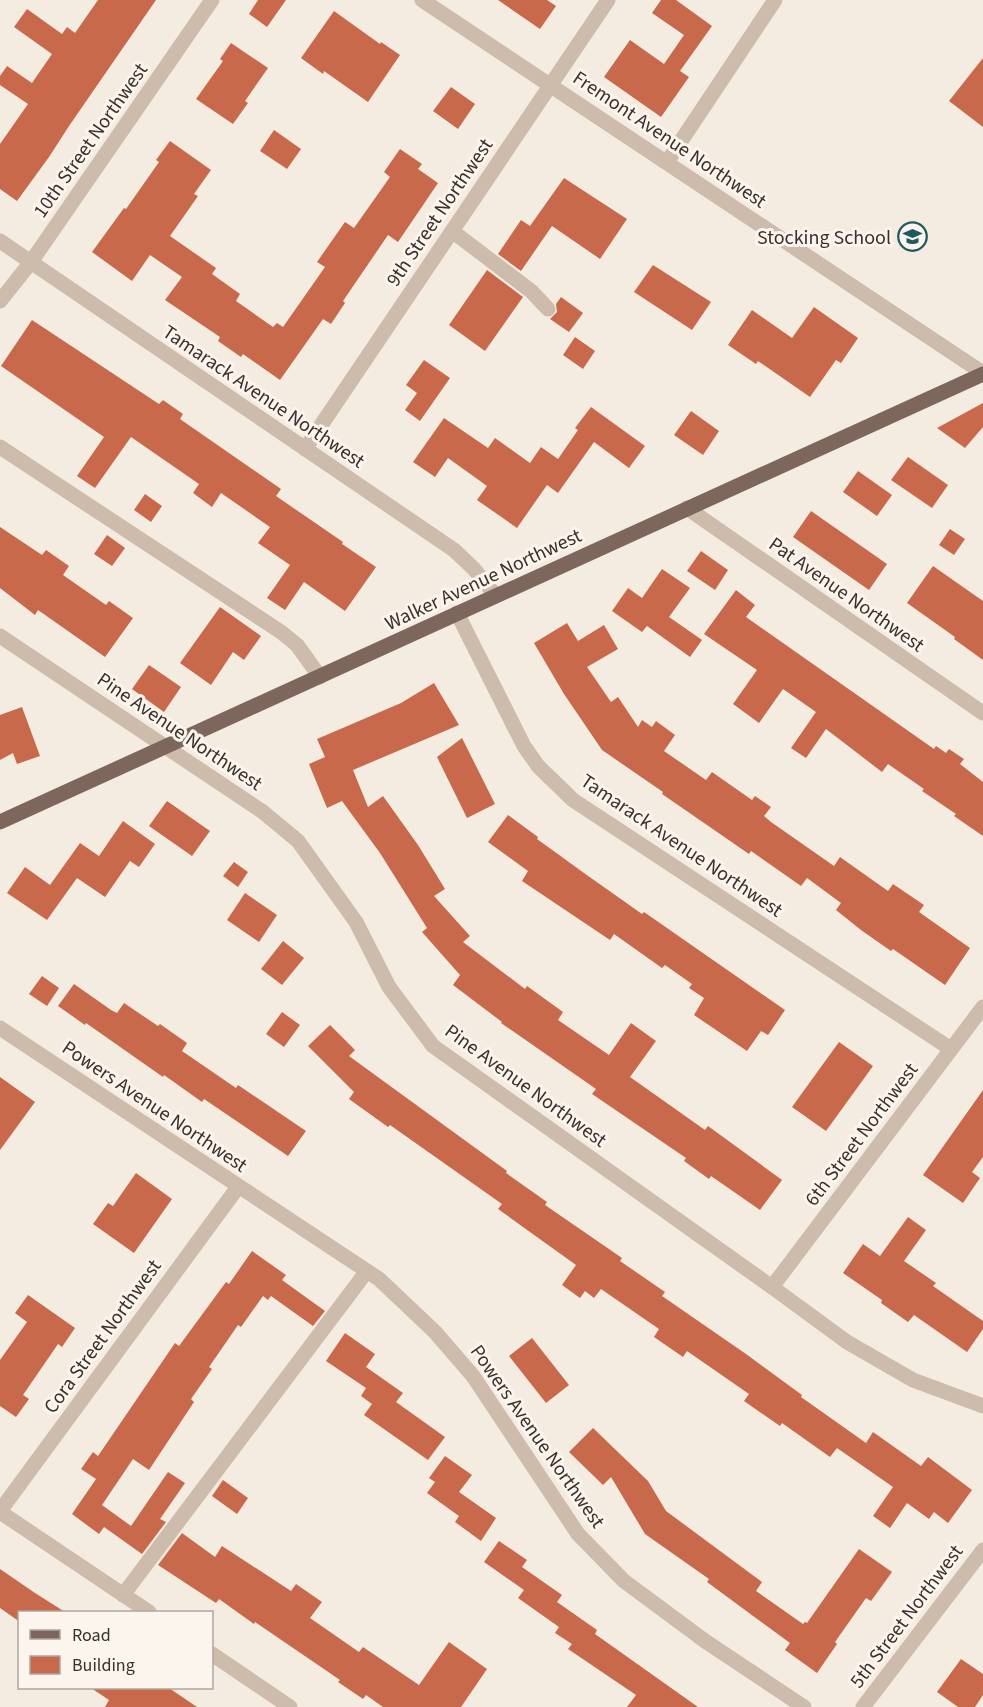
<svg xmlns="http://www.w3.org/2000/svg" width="983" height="1707" viewBox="0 0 983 1707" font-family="'Source Sans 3',sans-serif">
	<rect width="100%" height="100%" fill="#f4ebe1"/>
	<g fill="#c8694b">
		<path d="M98,0h58l-87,126 -20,31 -32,44 -17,-12v-45l28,-40 -28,-19v-9l7,-10 25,17 20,-29 -38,-27 13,-18 35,25 5,-7 8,6z"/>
		<path d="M258,0h28l-19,27 -18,-13z"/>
		<path d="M498,0h49l9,6 -16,23z"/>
		<path d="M661,0h15l36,26 -32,45 9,6 -28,40 -57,-40 26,-37 34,24 20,-29 -32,-22z"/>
		<path d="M334,11l46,33 1,-2 19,13 -32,47 -44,-31 -1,3 -22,-16z"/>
		<path d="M231,43l37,25 -23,33 3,2 -15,21 -37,-25 27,-38 -3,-2z"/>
		<path d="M983,58v69l-34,-26z"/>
		<path d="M451,87l24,17 -17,25 -25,-18z"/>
		<path d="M274,130l27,19 -14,20 -27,-18z"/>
		<path d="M170,141l41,29 -17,24 4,2 -28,40 46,32 -4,6 28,20 -4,7 37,26 4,-4 6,4 42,-60 -8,-5 28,-40 9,6 36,-51 -6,-5 16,-23 22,15 -4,5 20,14 -40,59 -10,-7 -45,66 2,2 -14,21 -8,-5 -43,61 -37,-26 -2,3 -23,-16 2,-4 -55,-37 17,-23 -32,-22 -18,26 -40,-29 32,-44 2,1 33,-47 -3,-2z"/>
		<path d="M564,178l63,41 -27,40 -48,-33 -31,45 -23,-17 23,-34 9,6z"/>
		<path d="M653,265l58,37 -19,28 -58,-38z"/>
		<path d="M487,270l36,27 -38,54 -36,-26z"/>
		<path d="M561,297l22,16 -14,19 -19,-13 7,-7 -1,-8z"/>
		<path d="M814,307l44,31 -17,25 -5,-3 -26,37 -52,-36 -2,3 -28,-19 24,-35 40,28z"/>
		<path d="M32,320l127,84 4,-4 20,14 -3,5 101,70 -5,7 67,46 -1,2 34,23 -31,44 -41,-29 -19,28 -18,-12 23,-33 -32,-22 12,-16 -49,-34 -9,14 -19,-14 6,-9 -68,-47 -36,51 -18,-12 27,-39 -103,-71z"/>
		<path d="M575,337l20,14 -12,18 -20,-14z"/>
		<path d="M424,360l26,18 -30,43 -15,-11 12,-17 -11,-8z"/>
		<path d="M983,403v24l-18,21 -28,-20z"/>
		<path d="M591,407l54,39 -16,22 -35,-26 -36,51 -11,-8 -30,43 -40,-28 10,-14 -39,-28 -13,19 -22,-15 31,-44 44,30 7,-10 35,25 11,-16 17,12 20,-29 -3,-2z"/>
		<path d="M691,411l28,20 -16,24 -29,-20z"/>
		<path d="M908,457l40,28 -16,23 -41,-28z"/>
		<path d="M858,471l34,24 -15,21 -34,-24z"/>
		<path d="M145,494l17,12 -11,16 -17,-12z"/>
		<path d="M811,511l76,53 -18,26 -76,-53z"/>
		<path d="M0,527l42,28 4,-5 23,16 -6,9 43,30 3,-4 24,17 -28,39 -67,-47 -3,5 -35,-27z"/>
		<path d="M950,529l15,10 -11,16 -15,-10z"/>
		<path d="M107,535l18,13 -13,18 -18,-12z"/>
		<path d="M701,551l27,19 -13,20 -28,-19z"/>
		<path d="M933,566l50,35v59l-29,-21 1,-2 -48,-34z"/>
		<path d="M662,569l28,19 -21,29 33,23 -12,17 -43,-31 -5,6 -30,-21 16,-23 14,10z"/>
		<path d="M736,590l19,15 -9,12 188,132 2,-3 10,7 3,-4 15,10 -4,5 23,18v54l-29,-20 2,-2 -34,-23 2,-2 -36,-25 -6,8 -56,-43 -20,29 -15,-10 25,-36 -33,-23 -24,34 -26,-19 24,-34 -53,-36z"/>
		<path d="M220,607l41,29 -17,24 -11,-8 -22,33 -31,-22z"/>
		<path d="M567,623l11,18 26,-16 14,24 -31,18 24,35 7,-5 20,30 4,-7 10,7 4,-6 19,14 -11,16 42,29 6,-8 40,28 3,-4 16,11 -7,9 7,6 63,44 6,-9 48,34 5,-7 31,21 -5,7 51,36 -25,37 -52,-36 -2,2 -30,-21 -25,-20 5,-7 -34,-25 -6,8 -50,-35 -2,3 -87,-60 1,-2 -61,-42 -38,-56 -30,-51z"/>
		<path d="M149,665l32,22 -17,25 -32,-23z"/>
		<path d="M434,683l25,42 -106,45 15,37 15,-11 35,49 27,44 -11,7 36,40 -7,6 62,47 2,-3 36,26 -5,8 51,35 22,-32 25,18 -26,36 75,53 3,-4 74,54 -22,30 -49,-34 -2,3 -25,-18 2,-3 -94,-64 4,-5 -95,-66 1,-1 -49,-37 7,-10 -38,-43 5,-4 -47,-75 -38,-52 -15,7 -18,-44 16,-7 -8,-18 84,-36z"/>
		<path d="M22,707l18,49 -23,8 -4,-11 -13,7v-45z"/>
		<path d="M462,738l33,66 -28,14 -30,-61z"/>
		<path d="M167,801l43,30 -18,25 -43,-30z"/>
		<path d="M508,815l30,22 -1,2 47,34 58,41 2,-2 141,98 -17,25 -7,-4 -14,20 -53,-36 10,-17 -15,-10 3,-4 -27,-19 -3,3 -48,-34 -4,6 -88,-59 6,-10 -40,-29z"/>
		<path d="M123,821l32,23 -16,23 -9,-6 -25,36 -28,-19 -30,42 -40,-27 18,-26 25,18 30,-42 19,13z"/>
		<path d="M234,862l14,10 -10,15 -15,-11z"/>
		<path d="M245,893l32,22 -18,27 -32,-22z"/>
		<path d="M283,941l21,17 -22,27 -21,-16z"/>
		<path d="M42,976l17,12 -12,18 -18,-12z"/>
		<path d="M74,984l37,26 6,3 7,-10 34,23 2,-2 27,19 -5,8 54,37 2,-3 68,46 -18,25 -84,-57 -2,3 -38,-27 -1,2 -77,-54 -1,2 -27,-19z"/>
		<path d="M282,1012l18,13 -16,22 -18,-13z"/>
		<path d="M330,1025l25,25 -6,6 158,115 -1,2 41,29 -2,3 77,53 -2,3 45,31 -3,4 84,58 56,41 -1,2 65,46 7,-11 48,34 7,-9 44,33 -24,33 -14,-11 -5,7 -22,-16 -17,25 -17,-12 20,-29 -56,-39 -7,9 -48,-34 -2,3 -36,-25 5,-7 -62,-43 -4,6 -29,-20 5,-8 -58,-40 -7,9 -9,-7 -5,7 -18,-13 14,-20 -78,-56 4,-5 -112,-79 -2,2 -39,-28 5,-7 -46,-46z"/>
		<path d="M839,1042l34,24 -47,65 -34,-24z"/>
		<path d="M0,1077l35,25 -35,48z"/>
		<path d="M983,1090v67l-11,15 8,6 -17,25 -40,-28z"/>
		<path d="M136,1173l36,26 -38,54 -41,-29 15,-21 5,3z"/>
		<path d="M908,1217l18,13 -22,31 32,22 -3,3 50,35v8l-16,23 -53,-37 -6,7 -27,-19 1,-3 -39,-27 20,-29 17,12z"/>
		<path d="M252,1251l34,24 -4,5 43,31 -12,15 -42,-30 -3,4 -5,-4 -22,31 -3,-2 -29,42 3,2 -21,30 3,3 -45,68 -16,-11 -31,46 29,21 37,-54 17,11 -25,36 6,3 -24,32 -38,-27 -5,7 -27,-20 24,-35 -15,-10 12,-17 5,4 77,-113 4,3 47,-64 3,2z"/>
		<path d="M28,1295l47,33 -13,19 -4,-3 -35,51 6,4 -13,18 -16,-11v-46l27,-38 -12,-9z"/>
		<path d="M345,1333l30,21 -9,13 37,26 -7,9 49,35 -17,23 -64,-45 8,-11 -11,-8 5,-8 -40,-27z"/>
		<path d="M532,1338l37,47 -23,18 -37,-47z"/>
		<path d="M593,1428l55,53 18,30 96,71 -6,9 47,33 2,-2 2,1 52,-74 33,23 -21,29 -5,-3 -31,44 2,2 -20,29 -32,-23 5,-7 -83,-61 2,-3 -64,-45 -34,-57 -8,8 -34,-33z"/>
		<path d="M445,1456l27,19 -13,17 37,26 -15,23 -26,-19 4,-6 -32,-23 8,-11 -6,-4z"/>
		<path d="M223,1480l25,18 -11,16 -25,-18z"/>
		<path d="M182,1533l33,24 7,-11 69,45 5,-7 26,18 -12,16 49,34 4,-5 56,38 30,-43 38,27 -26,38h-78l-17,-12 -3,4 -25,-17 2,-2 -85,-58 -1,2 -35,-25 -3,4 -58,-38z"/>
		<path d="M499,1541l28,19 -5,7 40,28 -5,7 40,28 -2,4 103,73h-71l9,-12 -68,-46 4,-5 -17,-11 4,-6 -41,-29 6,-8 -40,-28z"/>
		<path d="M0,1569l35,24 30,19h-45v10l-20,-14z"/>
		<path d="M961,1659l22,15v21l-8,12h-17l-21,-15z"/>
		<path d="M91,1688h78l28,19h-92l4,-7z"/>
	</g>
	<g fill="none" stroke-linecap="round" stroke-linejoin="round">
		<g stroke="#cdbbac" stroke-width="15">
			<path d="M422,0l561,373"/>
			<path d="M667,162l108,-162"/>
			<path d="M452,231l79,60 17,18"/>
			<path d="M0,241l454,309 20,19 22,27"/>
			<path d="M0,301l31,-39 181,-262"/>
			<path d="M0,447l281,185 16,13 23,32"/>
			<path d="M305,449l303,-449"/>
			<path d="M687,508l296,205"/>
			<path d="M457,613l67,133 14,20 35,34 378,249"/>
			<path d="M0,636l263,176 35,29 58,81 33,65 44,59 339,241 75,55 66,38 70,26"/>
			<path d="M0,1028l379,251 56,53 38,44 105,158 46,47 81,60 99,66"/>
			<path d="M772,1287l211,-280"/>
			<path d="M0,1511l238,-324"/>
			<path d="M0,1512l149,100"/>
			<path d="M123,1595l244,-324"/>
			<path d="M212,1654l78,53"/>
			<path d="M863,1707l120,-157"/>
		</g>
		<path stroke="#7d675c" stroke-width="15" d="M0,822l983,-448"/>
	</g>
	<defs>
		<symbol id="school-ring" viewBox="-11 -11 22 22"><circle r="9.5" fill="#fbf5ee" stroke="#1f5a5e" stroke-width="1.5"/><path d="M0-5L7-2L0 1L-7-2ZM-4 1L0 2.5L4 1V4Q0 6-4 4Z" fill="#1f5a5e"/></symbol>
	</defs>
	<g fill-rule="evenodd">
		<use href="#school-ring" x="896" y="220" width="33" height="33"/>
	</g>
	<g text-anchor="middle" stroke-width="6" stroke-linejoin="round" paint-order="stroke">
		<g font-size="20" fill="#3b302b" stroke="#fbf5ee">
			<text transform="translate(670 139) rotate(34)" y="7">Fremont Avenue Northwest</text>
			<text transform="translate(90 140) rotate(-55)" y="7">10th Street Northwest</text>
			<text transform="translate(439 212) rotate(-56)" y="7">9th Street Northwest</text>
			<text transform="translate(264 396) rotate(34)" y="7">Tamarack Avenue Northwest</text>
			<text transform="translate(483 579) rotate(-25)" y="7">Walker Avenue Northwest</text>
			<text transform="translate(847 594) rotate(35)" y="7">Pat Avenue Northwest</text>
			<text transform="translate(180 731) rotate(34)" y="7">Pine Avenue Northwest</text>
			<text transform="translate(682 845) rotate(34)" y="7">Tamarack Avenue Northwest</text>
			<text transform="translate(526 1085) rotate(36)" y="7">Pine Avenue Northwest</text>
			<text transform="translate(155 1106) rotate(34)" y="7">Powers Avenue Northwest</text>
			<text transform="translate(861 1134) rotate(-53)" y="7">6th Street Northwest</text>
			<text transform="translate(102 1336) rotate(-54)" y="7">Cora Street Northwest</text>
			<text transform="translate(538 1436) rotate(55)" y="7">Powers Avenue Northwest</text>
			<text transform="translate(906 1616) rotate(-53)" y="7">5th Street Northwest</text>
		</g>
		<g font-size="20" fill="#3b302b" stroke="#fbf5ee" text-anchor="end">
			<text x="891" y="244">Stocking School</text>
		</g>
	</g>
	<rect x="18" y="1611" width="195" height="78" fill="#fbf5ee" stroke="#aea6a0" stroke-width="1.5"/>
	<rect x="30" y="1630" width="30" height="9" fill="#7d675c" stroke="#aea6a0" stroke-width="1.5"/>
	<text x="72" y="1641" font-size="18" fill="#3b302b">Road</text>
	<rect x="30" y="1656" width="30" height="18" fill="#c8694b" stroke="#aea6a0" stroke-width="1.5"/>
	<text x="72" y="1671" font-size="18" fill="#3b302b">Building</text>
</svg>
